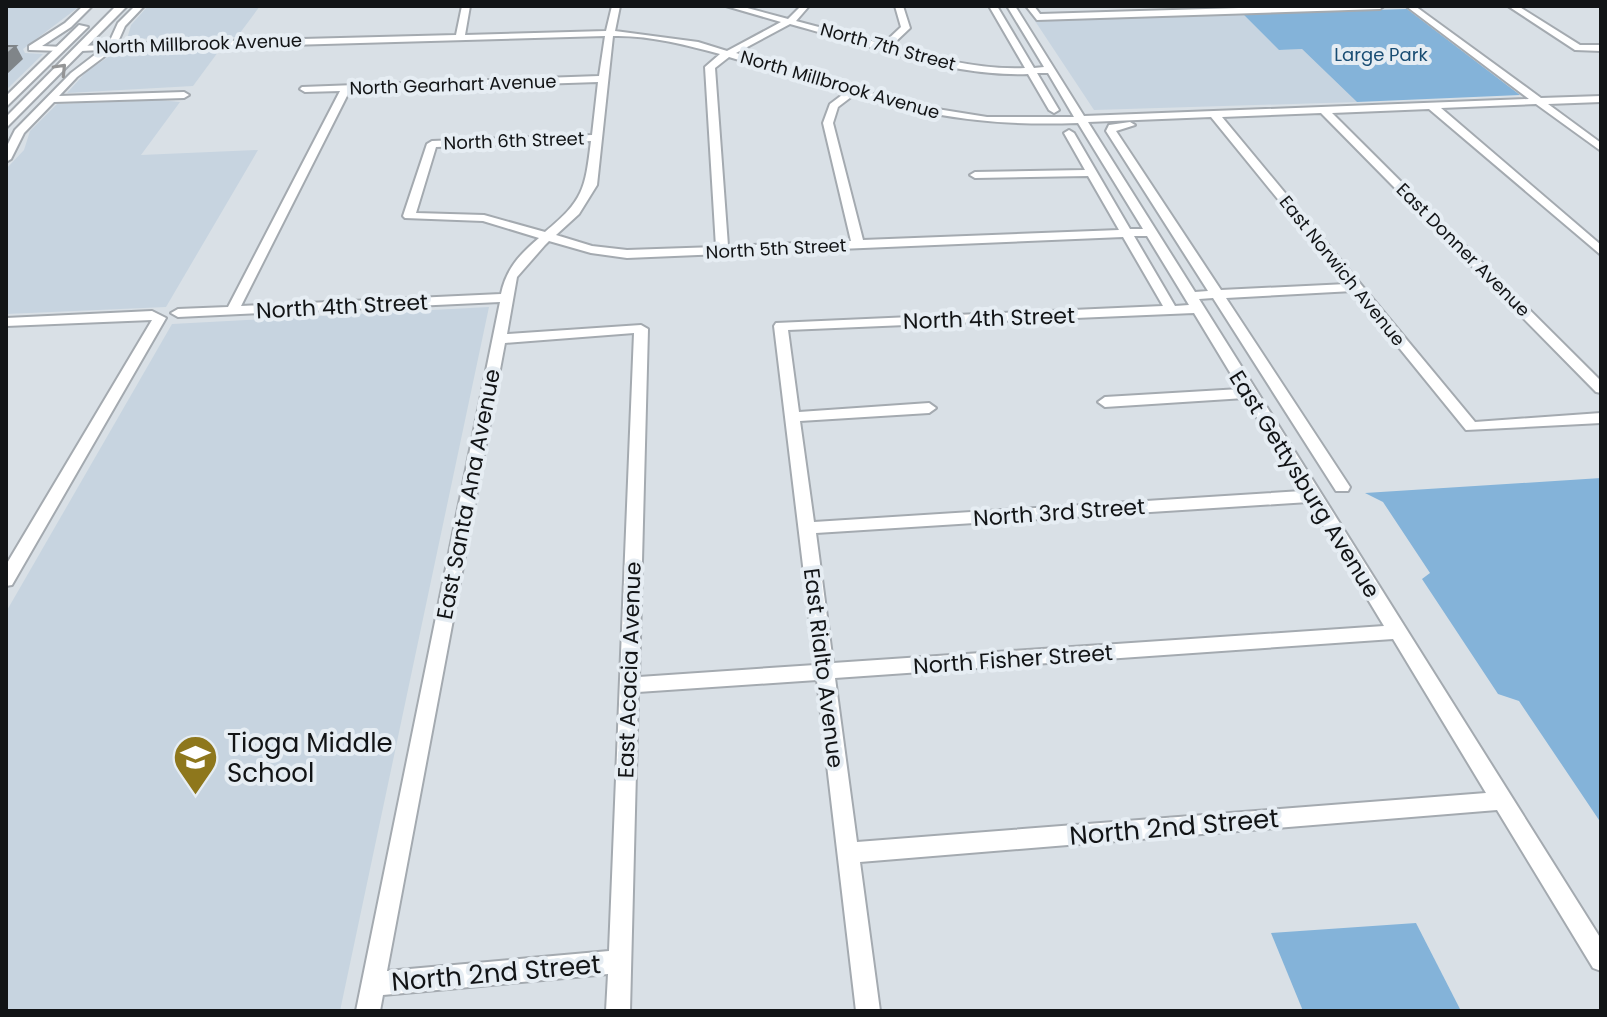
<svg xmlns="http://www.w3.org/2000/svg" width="1607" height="1017" viewBox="0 0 1607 1017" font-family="Poppins,sans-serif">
	<rect width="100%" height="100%" fill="#d9e0e6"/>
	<g fill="#c7d4e0">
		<path d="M6,6h74l-57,43 2,4 18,1 -37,36z"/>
		<path d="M148,6h112l-23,31 -110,2 4,-14z"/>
		<path d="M1243,14l36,36 23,-1 55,53 -263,8 -59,-89z"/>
		<path d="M221,48l-28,38 -126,7 20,-22 29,-19z"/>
		<path d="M159,100l21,2 -39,53 117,-5 -92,157 -160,7v-145l18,-19 6,-19 27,-27z"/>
		<path d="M489,307l-149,704h-334v-399l166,-288z"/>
	</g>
	<g fill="#84b3d9">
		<path d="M1407,9l113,86 -163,7 -55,-53 -23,1 -36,-36z"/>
		<path d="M1601,478v345l-82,-122 -21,-7 -76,-115 8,-6 -47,-71 -18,-9z"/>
		<path d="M1416,923l45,88h-158l-32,-78z"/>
	</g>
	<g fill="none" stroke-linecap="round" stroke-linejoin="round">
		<defs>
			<g id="minor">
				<path d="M83,6h9l-21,21 -29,19 21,1v4l-34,-1v-4l36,-23z"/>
				<path d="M135,6h9l-19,20 -8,18 339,-9 6,-29h8l-5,29 141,-4 6,-25h8l-5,25 83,11 29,9 54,-29 -55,-16h14l48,13 13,-13h8l-13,15 87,23 18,-17 -6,-21h8l7,22 -19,18c45,12 87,24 134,22l-36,-62h8l37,62 10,-1 -37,-61h8l69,110 445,-17 -123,-93h9l126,92 60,-2v6l-53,2 53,39v8l-65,-47 -95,4 160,137v10l-172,-146 -97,4 269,268v12l-5,-1 -275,-279 -99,4 253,305 126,-9v10l-135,7 -113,-139 -127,7 124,189 -2,4h-12l-123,-193 -14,1 402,640v32l-8,-3 -96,-158 -637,52 20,149h-24l-39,-331 -179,12 -8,319h-24l2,-37 -225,21 -3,16h-24l144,-709 -322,15 -7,-4 7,-4 50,-2 112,-216 -35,1 -5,-3 2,-2 297,-11 6,-40 -492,14 -36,27 -18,19 125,-4 5,3 -5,3 -130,4 -30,31 -13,26 -5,3v-14l9,-18 56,-57 30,-23 -20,1 -3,-1v-4l30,-1 10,-22zM790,24c75,20 160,53 238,50l21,36 5,3 5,-3 -22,-37h11l26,44h-87l-75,-12 -176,-52zM613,36c35,-1 74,9 107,18l-15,13 11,180 -89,3 -35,-4 -36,-11 23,-21 18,-29zM729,57l117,35 -16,12 -7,19 28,118 -123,5 -13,-178zM598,82l-6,53 -160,6 -5,3 -24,72 2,2 78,3 56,17c-19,16 -33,31 -38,56l-260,12 109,-216zM855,94c79,24 140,32 223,29l65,106h-13l-56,-96 -5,-3 -5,3 21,37 -110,2 -5,3 5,3 113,-2 31,54 -256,10 -30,-117 5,-16zM1211,117l136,167 -126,6 -105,-159 19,-6 -5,-3 -21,3 -3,6 102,160 -13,1 -107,-170zM591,141c-6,48 -7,59 -46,91l-61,-17 -68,-2 20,-66zM1134,236h13l42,69 -14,1zM1123,237l40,69 -387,17 -2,3 41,339 -176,12 9,-348 -7,-4 -134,9 10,-57 28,-32 4,-4 42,12 36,5zM1194,313l46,76 -135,8 -7,5 7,5 140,-9 57,93 -488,31 -14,-101 129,-8 7,-5 -7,-5 -130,9 -11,-82zM634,333l-25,618 -222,20 118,-628zM1309,502l75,124 -551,37 -17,-130zM1393,639l93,154 -629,49 -22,-164z"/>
				<path d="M1026,6h8l6,8 261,-8h83l-4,3 -343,11z"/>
				<path d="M1508,6h10l62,39h21v6l-26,-1z"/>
				<path d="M152,311l14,7 -154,267 -6,1v-21l146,-245 -146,6v-8z"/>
			</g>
			<g id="major">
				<path d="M116,6h11l-121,122v-11z"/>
				<path d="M79,25l9,2 -82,80v-11z"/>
			</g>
		</defs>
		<use href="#minor" stroke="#a4aab0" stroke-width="4"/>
		<use href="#major" stroke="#a4aab0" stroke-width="4"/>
		<use href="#minor" fill="#fff" fill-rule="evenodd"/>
		<use href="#major" fill="#fff" fill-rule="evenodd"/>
	</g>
	<path fill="#808589" d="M16,46l7,13 -17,16v-20z"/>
	<path fill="#b7bec4" stroke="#808589" stroke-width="2" d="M6,46h10l-10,9z"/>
	<defs><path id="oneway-chevron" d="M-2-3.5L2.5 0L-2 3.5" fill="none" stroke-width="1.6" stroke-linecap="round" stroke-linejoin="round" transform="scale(2)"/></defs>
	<use stroke="#949596" href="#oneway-chevron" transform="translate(61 69) rotate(-46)"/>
	<defs>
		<symbol id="school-pin" viewBox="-11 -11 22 30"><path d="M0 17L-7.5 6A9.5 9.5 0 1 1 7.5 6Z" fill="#8e771c" stroke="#e6edf3"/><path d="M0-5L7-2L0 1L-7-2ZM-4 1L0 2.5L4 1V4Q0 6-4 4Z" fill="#fff"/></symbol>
	</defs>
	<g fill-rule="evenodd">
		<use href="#school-pin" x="170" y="732" width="51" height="69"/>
	</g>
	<g text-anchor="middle" stroke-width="8" stroke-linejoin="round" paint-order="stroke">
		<g font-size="18" fill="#121416" stroke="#e6edf3">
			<text transform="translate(199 44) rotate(-2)" y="6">North Millbrook Avenue</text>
			<text transform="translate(888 47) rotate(15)" y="6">North 7th Street</text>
			<text transform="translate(453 85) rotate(-2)" y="6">North Gearhart Avenue</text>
			<text transform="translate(840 85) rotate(16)" y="6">North Millbrook Avenue</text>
			<text transform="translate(514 141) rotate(-2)" y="6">North 6th Street</text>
			<text transform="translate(776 249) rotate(-3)" y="6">North 5th Street</text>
			<text transform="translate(1463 250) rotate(45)" y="6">East Donner Avenue</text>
			<text transform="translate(1342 271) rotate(51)" y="6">East Norwich Avenue</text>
		</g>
		<g font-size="18" fill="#194d73" stroke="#e6edf3">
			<text x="1381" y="61">Large Park</text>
		</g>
		<g font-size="22" fill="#121416" stroke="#e6edf3">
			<text transform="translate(342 306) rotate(-3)" y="8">North 4th Street</text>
			<text transform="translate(989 318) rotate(-2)" y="8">North 4th Street</text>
			<text transform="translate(1305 484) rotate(58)" y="8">East Gettysburg Avenue</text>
			<text transform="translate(468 494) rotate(-79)" y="8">East Santa Ana Avenue</text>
			<text transform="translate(1059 512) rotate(-4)" y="8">North 3rd Street</text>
			<text transform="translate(1013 659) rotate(-4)" y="8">North Fisher Street</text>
			<text transform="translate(824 668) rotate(83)" y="8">East Rialto Avenue</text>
			<text transform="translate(629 670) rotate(-88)" y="8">East Acacia Avenue</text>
		</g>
		<g font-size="26" fill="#121416" stroke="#e6edf3" text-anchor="start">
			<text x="227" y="752">Tioga Middle<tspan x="227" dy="30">School</tspan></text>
		</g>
		<g font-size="26" fill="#121416" stroke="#e6edf3">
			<text transform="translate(1174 827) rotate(-5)" y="9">North 2nd Street</text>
			<text transform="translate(496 973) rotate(-5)" y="9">North 2nd Street</text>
		</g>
	</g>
	<rect width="1607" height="1017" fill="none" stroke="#121416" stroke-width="16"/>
</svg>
